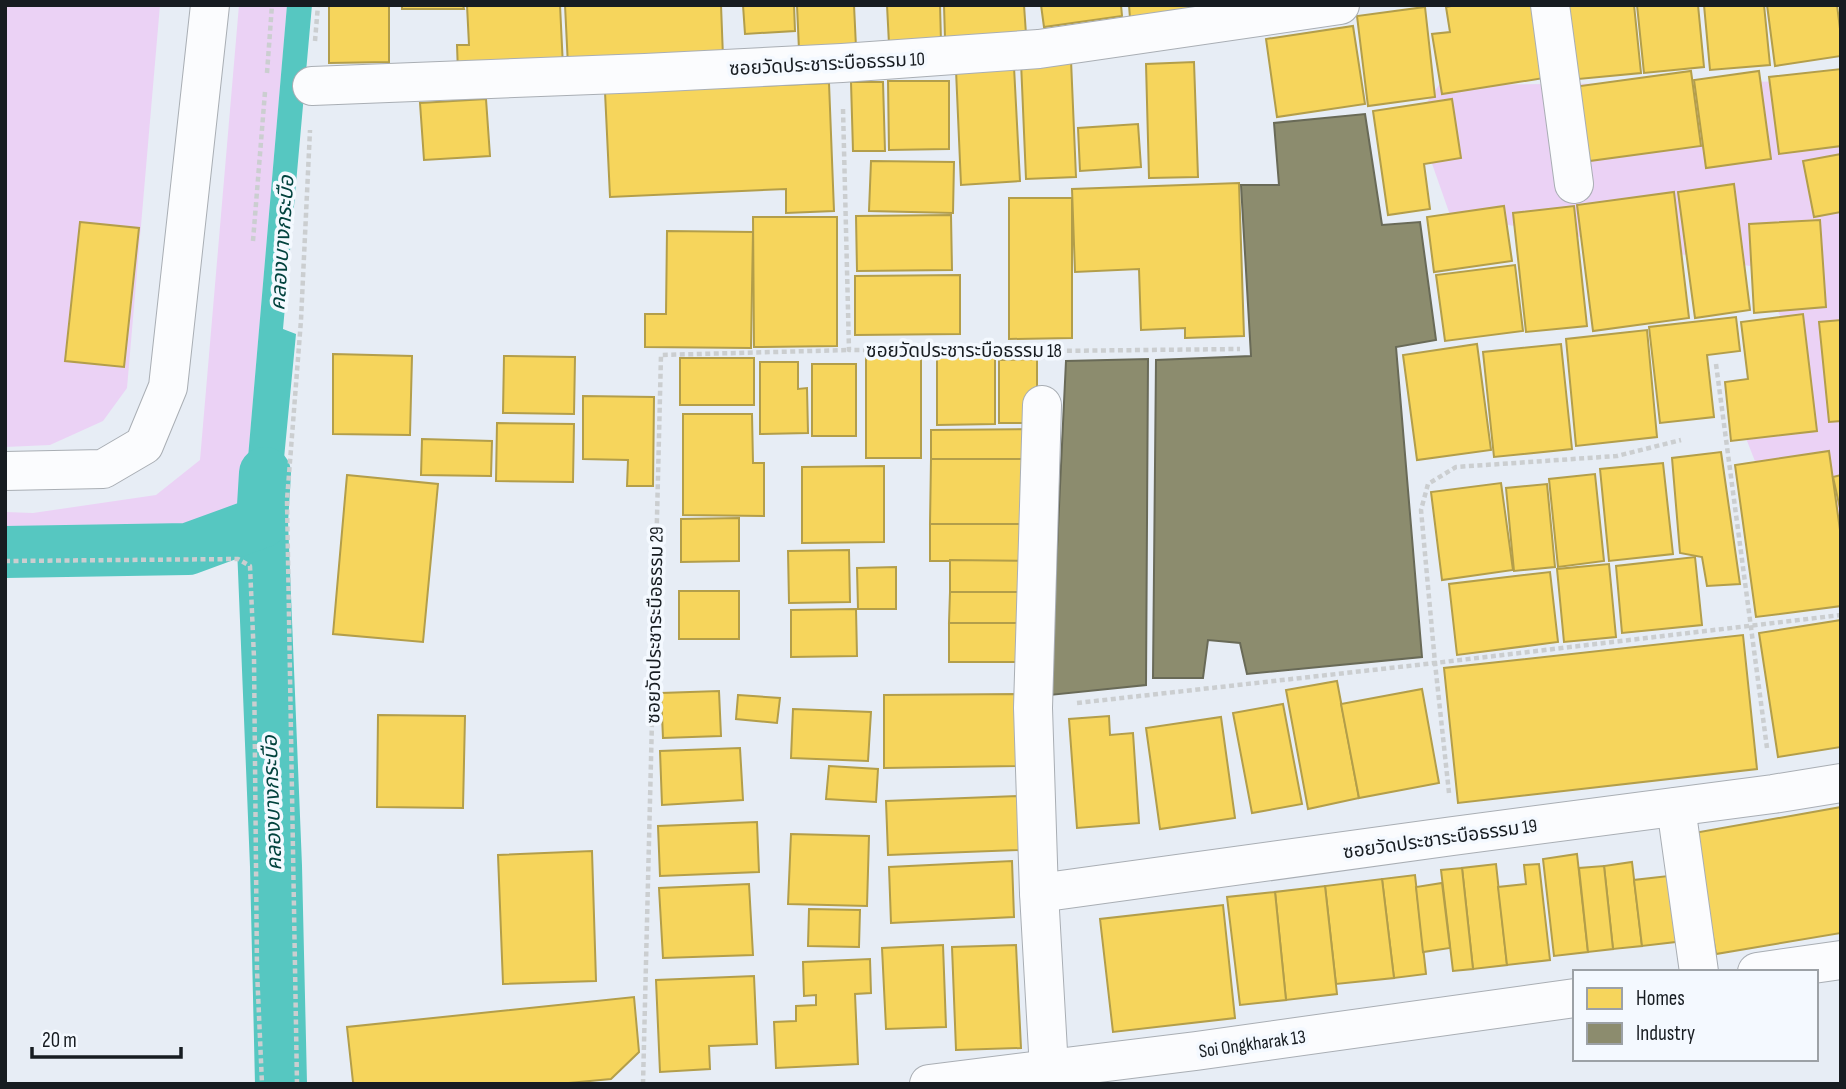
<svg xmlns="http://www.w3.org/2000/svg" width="1846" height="1089" viewBox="0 0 1846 1089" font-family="'Sofia Sans Condensed','Noto Sans Thai',sans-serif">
	<rect width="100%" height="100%" fill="#e7edf5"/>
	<g fill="#ebd2f5">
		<path d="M5,5h155l-33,383 -24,33 -53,24 -45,2z"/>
		<path d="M239,5h48l-44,511 -51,24 -187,2v-30l28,1 123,-18 44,-35z"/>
		<path d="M1841,81v466l-81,-73 -18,-46 50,-88 -36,-73 -306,-52 -34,-97 23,-33z"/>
	</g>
	<path fill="#56c7c1" d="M287,5h25l-29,324 13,5 -21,218 -34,-13z"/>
	<g fill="#f6d55c" stroke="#b39e4a" stroke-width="2">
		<path d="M329,5h60v57l-60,1z"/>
		<path d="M402,5h61l1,4h-62z"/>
		<path d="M467,5h93l3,62 -105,5 -1,-27h12z"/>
		<path d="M565,5h156l2,52 -155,9z"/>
		<path d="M743,5h51l1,26 -50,3z"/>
		<path d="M797,5h57l2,42 -57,3z"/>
		<path d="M887,5h53l1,37 -52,2z"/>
		<path d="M944,5h80l2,29 -81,4z"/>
		<path d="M1041,5h80l1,11 -78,11z"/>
		<path d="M1129,5h88l-87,13z"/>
		<path d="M1456,5h86l2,73 -102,16 -10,-60 18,-2 -4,-25z"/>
		<path d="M1560,5h74l7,68 -73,7z"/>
		<path d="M1637,5h61l6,62 -60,6z"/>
		<path d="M1704,5h60l6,60 -60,5z"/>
		<path d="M1767,5h70l4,32v19l-66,10z"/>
		<path d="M1425,7l10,90 -67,9 -11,-90z"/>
		<path d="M1353,26l12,78 -88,13 -11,-78z"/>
		<path d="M1071,60l5,117 -50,2 -5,-117z"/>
		<path d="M1194,62l4,115 -49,1 -3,-114z"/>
		<path d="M1014,67l6,114 -59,4 -5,-115z"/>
		<path d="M1841,69v77l-62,8 -10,-77z"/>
		<path d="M1691,71l10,75 -119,16 -9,-75z"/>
		<path d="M1759,71l12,88 -65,9 -12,-88z"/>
		<path d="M888,81h61v68l-60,1z"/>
		<path d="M851,82h32l2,69h-32z"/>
		<path d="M829,83l5,128 -48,2v-24l-176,8 -5,-105z"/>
		<path d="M486,99l4,57 -66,4 -4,-57z"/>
		<path d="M1452,99l9,59 -37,6 6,45 -42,6 -15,-104z"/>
		<path d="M1138,124l3,43 -61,4 -2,-43z"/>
		<path d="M1841,154v58l-27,5 -11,-56z"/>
		<path d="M871,161l83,1 -1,51 -84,-2z"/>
		<path d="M1239,183l5,153 -59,2v-10l-44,2 -2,-61 -64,3 -3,-83z"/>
		<path d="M1734,184l16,126 -55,8 -17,-126z"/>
		<path d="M1674,192l15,126 -96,13 -16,-126z"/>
		<path d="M1009,198h63v140l-63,1z"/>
		<path d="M1504,206l8,55 -78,11 -7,-55z"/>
		<path d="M1574,206l13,120 -61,6 -13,-119z"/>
		<path d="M951,215l1,55 -95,1 -1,-55z"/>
		<path d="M753,217h84v129l-83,1z"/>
		<path d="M1820,220l6,87 -72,6 -5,-89z"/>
		<path d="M80,222l59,6 -15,139 -59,-6z"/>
		<path d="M667,231l86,1 -2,116 -106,-1v-33h21z"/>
		<path d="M1515,265l8,66 -78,10 -9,-66z"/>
		<path d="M960,275v59l-105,1v-59z"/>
		<path d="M1803,314l14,117 -86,10 -6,-59 23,-3 -7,-57z"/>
		<path d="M1736,317l4,34 -33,4 7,62 -54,6 -11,-96z"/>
		<path d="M1841,320v101l-12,1 -10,-100z"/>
		<path d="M1647,330l10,107 -81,9 -10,-107z"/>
		<path d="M1477,344l14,106 -74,10 -14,-105z"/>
		<path d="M1561,344l11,105 -78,8 -11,-105z"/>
		<path d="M333,354l79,2 -2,79 -77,-1z"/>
		<path d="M504,356l71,1 -1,57 -71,-1z"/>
		<rect x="866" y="357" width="55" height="101"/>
		<path d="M995,357v67l-58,1v-67z"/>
		<rect x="680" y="358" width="74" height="47"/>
		<path d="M1037,359v64h-38v-63z"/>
		<path d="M760,362h38v27l9,-1 1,45 -48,1z"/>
		<rect x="812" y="364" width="44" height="72"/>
		<path d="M583,396l71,1 -1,89h-26l1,-26 -45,-1z"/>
		<path d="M683,414h69l1,49h11v53l-81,-1z"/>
		<path d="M497,423l77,1 -1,58 -77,-1z"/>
		<path d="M1035,429l-1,30h-103v-29z"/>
		<path d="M422,439l70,2 -1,35 -70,-1z"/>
		<path d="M1829,451l12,86v69l-85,11 -21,-152z"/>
		<path d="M1721,452l19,132 -33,2 -5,-29 -22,-4 -8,-95z"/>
		<path d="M931,459h103v65h-104z"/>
		<path d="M1663,463l10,91 -64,7 -9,-92z"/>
		<path d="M884,466v76l-82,1v-76z"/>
		<path d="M1595,474l9,87 -46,6 -9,-88z"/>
		<path d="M347,475l91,9 -15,158 -90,-8z"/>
		<path d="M1841,475v38l-8,-36z"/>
		<path d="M1501,483l12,87 -71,10 -11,-88z"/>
		<path d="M1547,484l8,83 -41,4 -8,-83z"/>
		<path d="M739,518v43l-58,1v-43z"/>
		<rect x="930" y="524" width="104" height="37"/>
		<path d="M849,550l1,52 -61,1 -1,-52z"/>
		<path d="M1695,557l7,68 -80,8 -6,-67z"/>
		<path d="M950,560l84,1v31h-84z"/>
		<path d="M1609,564l7,73 -52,5 -7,-73z"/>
		<path d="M896,567v42h-38l-1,-41z"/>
		<path d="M1550,572l8,70 -101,13 -8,-71z"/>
		<rect x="679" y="591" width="60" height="48"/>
		<path d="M950,592h84v31h-85z"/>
		<path d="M856,609l1,47 -66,1v-47z"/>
		<path d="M1841,620v127l-63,10 -19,-124z"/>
		<rect x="949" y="623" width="85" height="39"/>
		<path d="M1743,635l14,134 -299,34 -14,-135z"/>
		<path d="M1337,681l22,117 -51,11 -22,-119z"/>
		<path d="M1422,689l17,94 -80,15 -18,-94z"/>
		<path d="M719,691l2,45 -58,2 -2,-45z"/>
		<path d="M1017,694l1,72 -134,2v-73z"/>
		<path d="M738,695l42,3 -3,25 -41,-4z"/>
		<path d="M1283,704l19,100 -50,9 -19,-100z"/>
		<path d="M793,709l78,3 -3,49 -77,-3z"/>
		<path d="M378,715l87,1 -2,92 -86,-1z"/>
		<path d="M1109,716l1,19 23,-2 6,90 -62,5 -8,-109z"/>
		<path d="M1221,717l14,101 -75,11 -14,-101z"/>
		<path d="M740,748l3,52 -81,5 -2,-54z"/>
		<path d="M829,766l49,3 -2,33 -50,-3z"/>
		<path d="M1018,796l2,54 -132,5 -2,-54z"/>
		<path d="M1841,807v126l-125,21 -22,-121z"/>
		<path d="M757,822l2,50 -99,4 -2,-50z"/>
		<path d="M791,834l78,2 -2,70 -79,-2z"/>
		<path d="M592,851l4,130 -93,3 -5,-129z"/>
		<path d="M1577,854l11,98 -34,4 -11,-97z"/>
		<path d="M1012,861l2,56 -123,6 -2,-56z"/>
		<path d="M1632,862l10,84 -29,3 -9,-83z"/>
		<path d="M1496,864l11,101 -34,4 -11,-101z"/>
		<path d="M1539,864l11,96 -43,5 -9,-78 28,-3 -2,-19z"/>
		<path d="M1604,866l9,83 -25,3 -9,-84z"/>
		<path d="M1462,868l11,101 -20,2 -12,-101z"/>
		<path d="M1415,875l11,99 -32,4 -12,-99z"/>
		<path d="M1677,875l7,66 -42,5 -8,-66z"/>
		<path d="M1382,879l12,99 -58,6 -11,-98z"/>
		<path d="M1442,883l8,65 -27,4 -7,-65z"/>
		<path d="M749,884l4,71 -90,3 -4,-70z"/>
		<path d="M1325,886l12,108 -51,6 -11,-108z"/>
		<path d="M1275,892l11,108 -46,5 -13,-108z"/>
		<path d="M1223,905l12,113 -122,14 -13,-113z"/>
		<path d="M809,909l51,1 -1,37 -51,-1z"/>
		<path d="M943,945l3,82 -60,2 -4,-81z"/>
		<path d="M1016,945l5,103 -65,2 -4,-103z"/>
		<path d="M870,959l1,34 -16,1 3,70 -82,4 -2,-46 22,-1v-15l20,-1v-10l-12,1 -1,-34z"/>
		<path d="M754,976l3,68 -48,2 1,23 -50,3 -4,-92z"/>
		<path d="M634,997l5,55 -28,27 -53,5h-202l-3,-2 -6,-55z"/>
	</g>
	<g fill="#8c8c6e" stroke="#696a57" stroke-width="2">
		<path d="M1365,114l17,111 38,-3 16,118 -40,7 26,310 -175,17 -7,-31 -32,-3 -5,38h-50l3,-318 95,-4 -10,-171h38l-5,-62z"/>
		<path d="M1148,359l-2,326 -96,10 16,-334z"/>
	</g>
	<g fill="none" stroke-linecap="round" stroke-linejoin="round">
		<g stroke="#56c7c1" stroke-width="52">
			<path d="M262,522l14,344 5,218"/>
			<path d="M5,552l183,-3 74,-27 3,-49"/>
		</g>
		<defs>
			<g id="minor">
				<path d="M1550,5l24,179"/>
				<path d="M312,86l333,-13 197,-10 197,-14 301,-44"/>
				<path d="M1042,405l-9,303 6,185 10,176"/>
				<path d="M5,471l98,-2 41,-24 24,-58 42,-382"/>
				<path d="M1676,807l23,165"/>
				<path d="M1039,893l414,-57 320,-42 68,-11"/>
				<path d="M1757,972l84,-12"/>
				<path d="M929,1084l267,-33 379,-53"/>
			</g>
		</defs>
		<use href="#minor" stroke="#a9aeb4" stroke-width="40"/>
		<g stroke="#cbced0" stroke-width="4.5" stroke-dasharray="5 3.5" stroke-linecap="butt">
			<path d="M315,41l3,-36"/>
			<path d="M267,73l5,-68"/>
			<path d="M843,109l6,241 200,1 191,-2"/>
			<path d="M253,241l12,-149"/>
			<path d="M1716,364l51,384"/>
			<path d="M5,561l233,-2 12,7 4,92 3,312 5,114"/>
			<path d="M1077,703l358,-40 406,-48"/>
			<path d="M1449,793l-14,-130 -14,-153 7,-26 28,-17 161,-11 64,-16"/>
			<path d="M297,1084l-10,-584 14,-180 9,-190"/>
			<path d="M643,1084l18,-729 188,-5"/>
		</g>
		<use href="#minor" stroke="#fbfcfe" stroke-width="38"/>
	</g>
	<g text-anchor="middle" stroke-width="7" stroke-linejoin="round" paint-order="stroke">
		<g font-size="19" fill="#171c21" stroke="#f4f9ff">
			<text transform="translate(827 63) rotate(-3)" y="7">ซอยวัดประชาระบือธรรม 10</text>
			<text x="964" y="357">ซอยวัดประชาระบือธรรม 18</text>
			<text transform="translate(654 625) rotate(-89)" y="7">ซอยวัดประชาระบือธรรม 29</text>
			<text transform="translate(1440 838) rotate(-8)" y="7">ซอยวัดประชาระบือธรรม 19</text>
			<text transform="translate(1252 1043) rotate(-8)" y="7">Soi Ongkharak 13</text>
		</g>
		<g font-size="21" font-style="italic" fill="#02433e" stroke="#f4f9ff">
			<text transform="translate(282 243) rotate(-86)" y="7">คลองบางกระบือ</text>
			<text transform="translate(272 803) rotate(-92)" y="7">คลองบางกระบือ</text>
		</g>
	</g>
	<rect width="1846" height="1089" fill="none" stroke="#171c21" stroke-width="14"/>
	<rect x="1573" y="970" width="245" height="91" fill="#f4f9ff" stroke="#9ca1a6" stroke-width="2"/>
	<rect x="1587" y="988" width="35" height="21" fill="#f6d55c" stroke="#9ca1a6" stroke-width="2"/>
	<text x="1636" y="1005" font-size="21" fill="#171c21">Homes</text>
	<rect x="1587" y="1023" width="35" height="21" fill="#8c8c6e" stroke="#9ca1a6" stroke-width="2"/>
	<text x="1636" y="1040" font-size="21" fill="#171c21">Industry</text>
	<path d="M32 1047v10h149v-10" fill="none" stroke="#171c21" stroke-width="3.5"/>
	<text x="42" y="1047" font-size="21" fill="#171c21" stroke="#f4f9ff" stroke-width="5" paint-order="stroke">20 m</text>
</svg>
